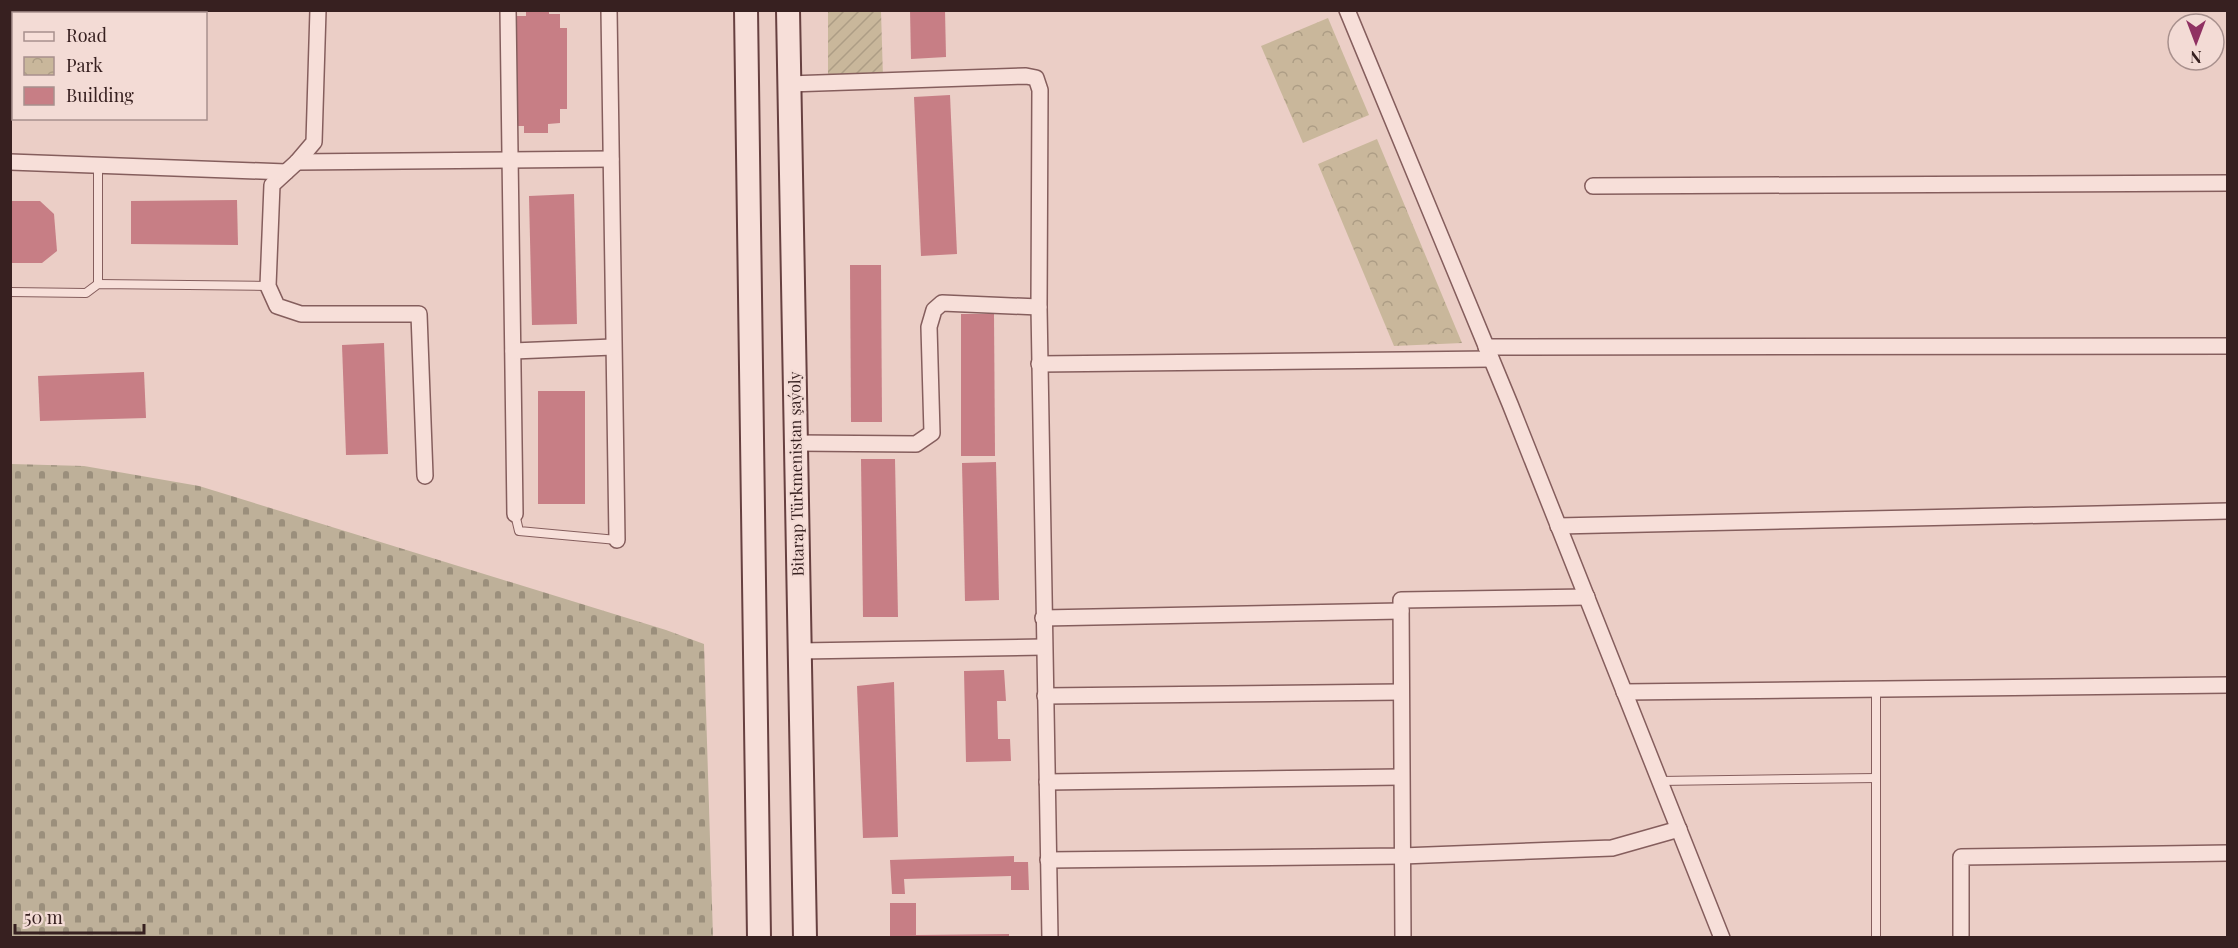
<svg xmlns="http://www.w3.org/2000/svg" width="2238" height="948" viewBox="0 0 2238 948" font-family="'Playfair Display',serif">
	<defs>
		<pattern id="cemetery-stones" width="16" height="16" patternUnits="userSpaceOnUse" patternTransform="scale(1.5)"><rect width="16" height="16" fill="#beb099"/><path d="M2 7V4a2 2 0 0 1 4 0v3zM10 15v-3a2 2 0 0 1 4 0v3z" fill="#9b8f7c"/></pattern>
		<pattern id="park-crowns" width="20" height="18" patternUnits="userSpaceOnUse" patternTransform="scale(1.5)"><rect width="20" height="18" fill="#c9b79b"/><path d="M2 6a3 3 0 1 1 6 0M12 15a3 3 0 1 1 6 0" fill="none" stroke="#ad9d85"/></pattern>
		<pattern id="garden-furrows" width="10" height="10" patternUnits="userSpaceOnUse" patternTransform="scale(1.5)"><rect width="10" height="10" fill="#c9b79b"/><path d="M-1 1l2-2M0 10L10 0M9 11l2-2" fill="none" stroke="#ad9d85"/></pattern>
	</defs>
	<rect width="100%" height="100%" fill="#ebcec6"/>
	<path fill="url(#cemetery-stones)" d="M11,464l73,2 115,20 467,144 38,14 9,293h-702z"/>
	<g fill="url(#park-crowns)">
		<path d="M1328,18l41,97 -66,28 -42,-97z"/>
		<path d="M1377,139l85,204 -68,3 -76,-182z"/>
	</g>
	<path fill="url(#garden-furrows)" d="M828,11h53l2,67 -55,1z"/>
	<g fill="#c77e85">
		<path d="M526,10h23v4h11v14h7v81h-7v14l-12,1v9h-24v-7h-8l-1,-110h11z"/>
		<path d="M910,10h35l1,47 -35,2z"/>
		<path d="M950,95l7,159 -36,2 -7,-159z"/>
		<path d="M574,194l3,130 -45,1 -3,-129z"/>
		<path d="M237,200l1,45 -107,-1v-43z"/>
		<path d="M10,201h30l14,13 3,37 -15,12h-32z"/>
		<path d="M850,265h31l1,157h-31z"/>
		<path d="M961,314h33l1,142h-34z"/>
		<path d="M384,343l4,111 -42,1 -4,-110z"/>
		<path d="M144,372l2,46 -106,3 -2,-45z"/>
		<rect x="538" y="391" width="47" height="113"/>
		<path d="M861,459h34l3,158h-35z"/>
		<path d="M996,462l3,138 -34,1 -3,-138z"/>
		<path d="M1004,670l2,31h-9l1,38h12l1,22 -45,1 -2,-91z"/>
		<path d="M894,682l4,155 -35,1 -6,-152z"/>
		<path d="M1014,856v6h14l1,28h-18v-14l-107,3 1,15h-13l-2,-34z"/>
		<path d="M890,903h26v32l93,-1v4h-119z"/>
	</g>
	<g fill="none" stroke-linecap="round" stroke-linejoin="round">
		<defs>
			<g id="service">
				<path d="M98,284v-119"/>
				<path d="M10,292l76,1 12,-9 170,2"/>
				<path d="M515,514l4,17 98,9"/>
				<path d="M1876,689v249"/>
				<path d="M1660,781l216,-3"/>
			</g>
			<g id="minor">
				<path d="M318,10l-4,132 -17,20 -25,23 -4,101 9,20 24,8h118l6,162"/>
				<path d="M508,10l7,504"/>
				<path d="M609,10l8,530"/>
				<path d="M1347,10l163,394 212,534"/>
				<path d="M789,84l237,-8 10,2 4,12 -1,217 11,631"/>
				<path d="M10,162l276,10"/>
				<path d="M297,162l314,-3"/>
				<path d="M1593,186l635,-3"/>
				<path d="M1486,347l742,-1"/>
				<path d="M513,351l100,-4"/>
				<path d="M1039,364l452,-5"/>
				<path d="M796,443l120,1 16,-11 -3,-106 5,-17 8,-7 97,4"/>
				<path d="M1558,526l670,-15"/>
				<path d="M1043,618l358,-7"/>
				<path d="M800,651l244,-4"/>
				<path d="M1624,692l604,-7"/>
				<path d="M1045,696l356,-4"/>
				<path d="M1047,782l354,-5"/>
				<path d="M1048,860l354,-4 210,-8 67,-19"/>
				<path d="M1403,938l-2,-338 186,-3"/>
				<path d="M1961,938v-81l267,-4"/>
			</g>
			<g id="secondary">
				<path d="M746,10l13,928"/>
				<path d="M788,10l17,928"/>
			</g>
		</defs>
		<use href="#service" stroke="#855e5d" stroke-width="10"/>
		<use href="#minor" stroke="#855e5d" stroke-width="18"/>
		<use href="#secondary" stroke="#674040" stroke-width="26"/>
		<use href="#service" stroke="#f7dfd9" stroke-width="8"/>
		<use href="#minor" stroke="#f7dfd9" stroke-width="15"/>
		<use href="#secondary" stroke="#f7dfd9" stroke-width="22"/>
	</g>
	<g text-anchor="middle" stroke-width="4.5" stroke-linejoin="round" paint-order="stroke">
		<g font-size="16" fill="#372020" stroke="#f3dbd5">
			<text transform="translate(796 474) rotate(-91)" y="6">Bitarap Türkmenistan şaýoly</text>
		</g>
	</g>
	<rect width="2238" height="948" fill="none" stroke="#372020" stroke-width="24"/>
	<rect x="12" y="12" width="195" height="108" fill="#f3dbd5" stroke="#a8908d" stroke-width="1.5"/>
	<rect x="24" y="32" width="30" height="9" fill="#f7dfd9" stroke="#a8908d" stroke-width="1.5"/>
	<text x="66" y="42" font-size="18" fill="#372020">Road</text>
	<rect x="24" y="57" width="30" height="18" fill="url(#park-crowns)" stroke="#a8908d" stroke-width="1.5"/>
	<text x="66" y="72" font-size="18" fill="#372020">Park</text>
	<rect x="24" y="87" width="30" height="18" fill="#c77e85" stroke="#a8908d" stroke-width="1.5"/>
	<text x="66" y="102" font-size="18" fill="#372020">Building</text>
	<g transform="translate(2196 42) rotate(180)"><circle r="28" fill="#f3dbd5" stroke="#a8908d" stroke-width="1.5"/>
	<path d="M0-4.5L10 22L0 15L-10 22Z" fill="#903162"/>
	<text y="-9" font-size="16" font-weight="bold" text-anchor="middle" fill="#372020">N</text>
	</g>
	<path d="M15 924v9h129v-9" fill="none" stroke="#372020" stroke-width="3"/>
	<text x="24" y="924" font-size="18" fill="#372020" stroke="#f3dbd5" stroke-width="4.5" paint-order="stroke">50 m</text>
</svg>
